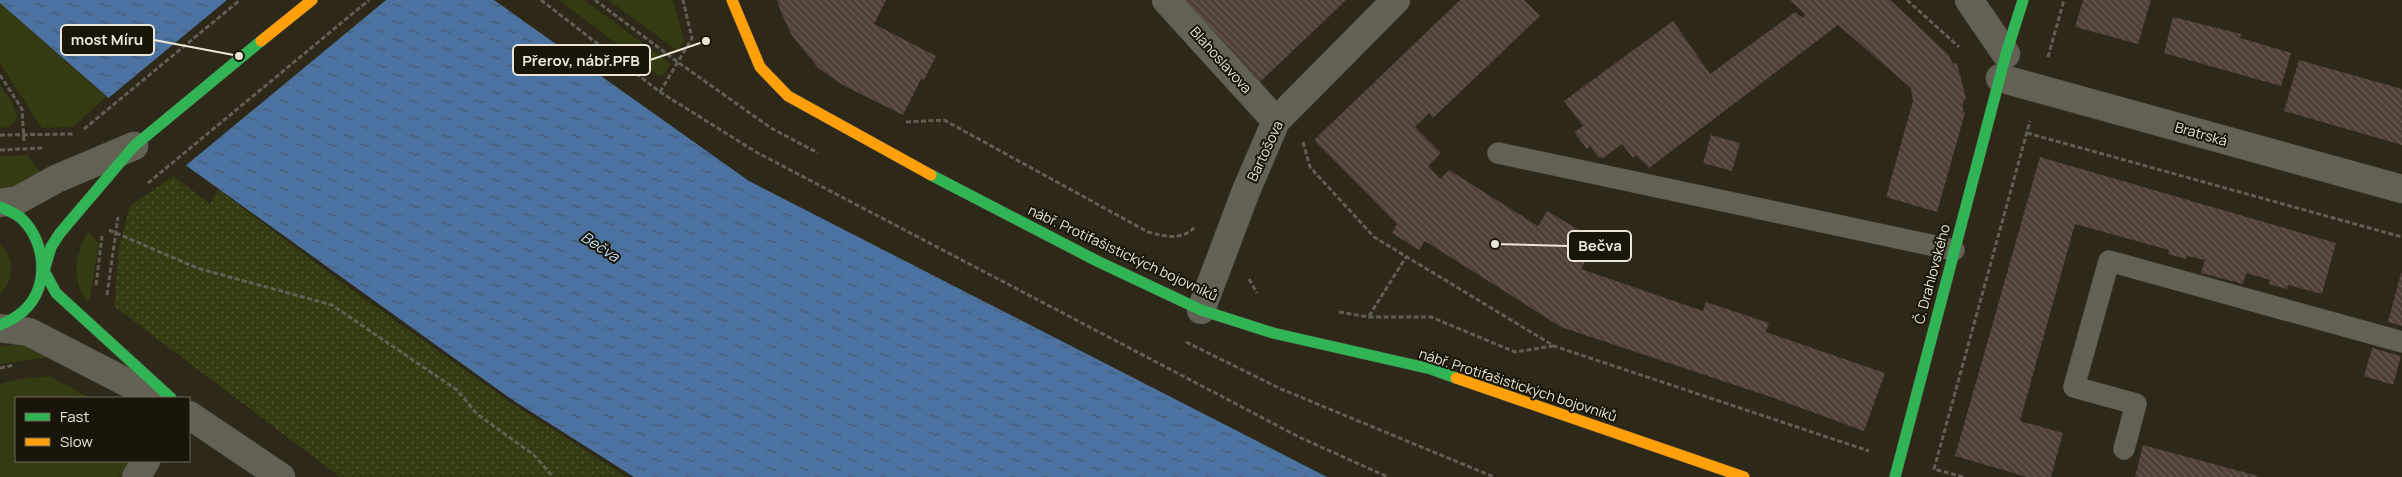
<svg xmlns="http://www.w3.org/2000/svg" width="2402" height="477" viewBox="0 0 2402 477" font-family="Manrope,sans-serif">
	<defs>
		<pattern id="park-dots" width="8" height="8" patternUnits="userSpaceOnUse" patternTransform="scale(1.25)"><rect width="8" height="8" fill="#343a11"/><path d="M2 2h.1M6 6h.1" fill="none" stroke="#525633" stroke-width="1.8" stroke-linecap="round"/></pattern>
		<pattern id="water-ripples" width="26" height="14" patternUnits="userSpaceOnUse" patternTransform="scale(1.25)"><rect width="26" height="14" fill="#4b72a0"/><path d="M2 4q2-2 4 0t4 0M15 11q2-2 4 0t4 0" fill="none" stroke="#485c70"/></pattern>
		<pattern id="building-back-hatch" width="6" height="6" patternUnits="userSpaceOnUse" patternTransform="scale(1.25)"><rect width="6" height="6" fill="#4e3f37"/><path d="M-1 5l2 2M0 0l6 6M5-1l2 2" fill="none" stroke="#685b53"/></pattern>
	</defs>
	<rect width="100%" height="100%" fill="#2d2818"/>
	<g fill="#343a11">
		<path d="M559,0h25l87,64 -10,13z"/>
		<path d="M608,0h65l11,40 -6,11z"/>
		<path d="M0,3l106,94 -33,30 -31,1 -42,-64z"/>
		<path d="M0,85l12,17 5,15c-4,8 -8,11 -17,11z"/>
		<path d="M27,155l15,19 -22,13 -20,2v-33z"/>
		<path d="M88,231l11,13 -9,53 -3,6c-16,-26 -13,-46 1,-72z"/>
		<path d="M0,244c14,13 16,36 0,49z"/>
		<path d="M18,344l7,1 23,12 -48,7v-17z"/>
		<path d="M50,376l39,22h-73v63h113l-10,16h-119v-93l19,-5z"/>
	</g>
	<path fill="url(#park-dots)" d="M173,176l37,28 8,-15 126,95 166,118 117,75h-287l-226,-171 5,-59 11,-41z"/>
	<path fill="url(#water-ripples)" d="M0,0h494l255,181 578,296h-693l-120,-76 -330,-237 -184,-161z"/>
	<path fill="#2d2818" d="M227,0h159l-202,167 -78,-67z"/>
	<g fill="url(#building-back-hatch)">
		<path d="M777,0h109l-12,24 62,32 -12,24 -3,-1 -18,36 -60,-30 -25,-17 -27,-34 -10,-22z"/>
		<path d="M1179,0h167l-87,83z"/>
		<path d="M1460,0h64l16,16 -107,102 -4,-5 -14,14 26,26 -13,13 12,13 9,-9 89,56 9,-15 39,23 -1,3 11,5 -15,27 122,42 3,-9 63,21 -3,9 119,41 -21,58 -93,-34 -210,-70 -136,-86 -6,9 -27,-17 5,-9 -83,-84z"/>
		<path d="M1790,0h100l58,54 5,10 4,-1 9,36 -3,2v11l2,1 -28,99 -51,-15 27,-96 -2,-13 -73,-63 -189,143 -13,-13 -3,3 -11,-14 -19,14 -5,-1 -8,-11 -3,3 -13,-17 9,-6 -19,-25 109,-80 37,53 85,-62 8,6 2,-4z"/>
		<path d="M2083,0h68l-13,44 -63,-17z"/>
		<path d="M2173,17l68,17 -1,4 51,15 -10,33 -117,-33z"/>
		<path d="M2299,60l103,29v56l-118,-34z"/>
		<path d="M1711,135l29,8 -8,28 -29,-8z"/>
		<path d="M2040,157l296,86 -14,51 -34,-9 -1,4 -18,-5 1,-4 -24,-7 -3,11 -42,-11 4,-13 -18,-4 -2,3 -17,-5 1,-4 -94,-26 -55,197 43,12 -12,44h-24l-72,-21z"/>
		<path d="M2401,273h1v53l-14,-4z"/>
		<path d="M2372,348l29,8 -8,29 -29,-9z"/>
		<path d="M2143,445l115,31v1h-123z"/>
	</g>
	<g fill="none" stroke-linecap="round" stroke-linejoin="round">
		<defs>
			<g id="lane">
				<path d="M1498,153l456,97"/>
				<path d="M2124,449l12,-45 -62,-17 35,-126 293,81"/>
			</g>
			<g id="street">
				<path d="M1166,0l110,121"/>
				<path d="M1969,0l37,54"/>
				<path d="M2000,78l402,111"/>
				<path d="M0,203l18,-3 38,-21 78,-33"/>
				<path d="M1201,310l45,-119 30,-70 120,-121"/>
				<path d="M0,328l29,4 128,66"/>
				<path d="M189,415l92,62"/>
				<path d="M136,477l10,-16"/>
			</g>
			<g id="fast">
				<path d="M931,175l166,86 104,49 72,23 158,36 25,9"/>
				<path d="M0,207c7,3 15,6 21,11 27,25 30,76 -4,98 -5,4 -11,6 -17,9"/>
				<path d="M171,398l-115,-105 -12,-22 7,-24 9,-14 74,-87 127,-105"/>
				<path d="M1895,477l111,-423 17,-54"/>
			</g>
			<g id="slow">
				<path d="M732,0l28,67 28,29 143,79"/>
				<path d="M261,41l51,-41"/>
				<path d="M1456,378l288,99"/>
			</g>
		</defs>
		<use href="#lane" stroke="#484337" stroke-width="22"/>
		<use href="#street" stroke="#484337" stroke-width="29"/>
		<use href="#fast" stroke="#484337" stroke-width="12"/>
		<use href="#slow" stroke="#484337" stroke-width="12"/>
		<g stroke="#625e54" stroke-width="3" stroke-dasharray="5 2.5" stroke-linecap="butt">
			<path d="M541,0l119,92 96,60 545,286 87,39"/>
			<path d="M595,0l84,63 92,65 47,25"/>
			<path d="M1907,0l52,47"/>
			<path d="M2048,57l16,-57"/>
			<path d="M0,75l22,34 2,33"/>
			<path d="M660,92l32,-54 -9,-38"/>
			<path d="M906,122l38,-2 204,112c19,5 34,9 48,-6"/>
			<path d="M84,129l156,-129"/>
			<path d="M2027,133l375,104"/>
			<path d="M0,135l74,-1"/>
			<path d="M1303,142l7,25 64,70 180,109 315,105"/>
			<path d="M0,150l42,-2"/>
			<path d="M148,183l221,-183"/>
			<path d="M109,230l88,38 135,37 125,85 20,24 57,41 19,22"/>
			<path d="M1249,279l8,14"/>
			<path d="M96,285l6,-49"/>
			<path d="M107,295l11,-78"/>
			<path d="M1339,312l30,5h62l84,35 38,-6"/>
			<path d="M1369,316l37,-59"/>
			<path d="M1186,342l95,47 213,88"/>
			<path d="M0,368l14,-3"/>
			<path d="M1963,477l-29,-8 96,-348"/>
		</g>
		<use href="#lane" stroke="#636054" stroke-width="21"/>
		<use href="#street" stroke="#636054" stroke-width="28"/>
		<use href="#fast" stroke="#30b455" stroke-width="11"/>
		<use href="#slow" stroke="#ff9f0a" stroke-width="11"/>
	</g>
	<g text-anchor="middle" stroke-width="4" stroke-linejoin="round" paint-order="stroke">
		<g font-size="14" fill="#eae5d4" stroke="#191609">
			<text transform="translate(1221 60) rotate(48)" y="5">Blahoslavova</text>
			<text transform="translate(2201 134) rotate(16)" y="5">Bratrská</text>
			<text transform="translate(1265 151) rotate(-65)" y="5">Bartošova</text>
			<text transform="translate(1123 253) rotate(25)" y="5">nábř. Protifašistických bojovníků</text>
			<text transform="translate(1932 274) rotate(-75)" y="5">Č. Drahlovského</text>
			<text transform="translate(1518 385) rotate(18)" y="5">nábř. Protifašistických bojovníků</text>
		</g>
		<g font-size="15" font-style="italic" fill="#c4ddfb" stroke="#191609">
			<text transform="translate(600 247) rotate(33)" y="5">Bečva</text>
		</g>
	</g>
	<path fill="none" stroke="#eae5d4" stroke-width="2" d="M239 56L154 40M706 41L650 60M1495 244L1568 246"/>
	<g fill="#eae5d4" stroke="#191609" stroke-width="2">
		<circle cx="239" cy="56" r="5"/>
		<circle cx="706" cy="41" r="5"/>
		<circle cx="1495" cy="244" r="5"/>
	</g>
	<g fill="#191609" stroke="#eae5d4" stroke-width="2">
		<rect x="61" y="25" width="93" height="30" rx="5"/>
		<rect x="513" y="45" width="137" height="30" rx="5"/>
		<rect x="1568" y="231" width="63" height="30" rx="5"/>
	</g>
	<g font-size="15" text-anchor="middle" font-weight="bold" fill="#eae5d4">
		<text x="107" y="45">most Míru</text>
		<text x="581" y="66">Přerov, nábř.PFB</text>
		<text x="1600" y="251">Bečva</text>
	</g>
	<rect x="15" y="397" width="175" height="65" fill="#191609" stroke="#6d695a"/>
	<rect x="25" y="413" width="25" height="8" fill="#30b455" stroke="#6d695a"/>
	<text x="60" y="422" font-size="15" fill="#eae5d4">Fast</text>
	<rect x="25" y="438" width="25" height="8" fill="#ff9f0a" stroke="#6d695a"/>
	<text x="60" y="447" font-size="15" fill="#eae5d4">Slow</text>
</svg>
